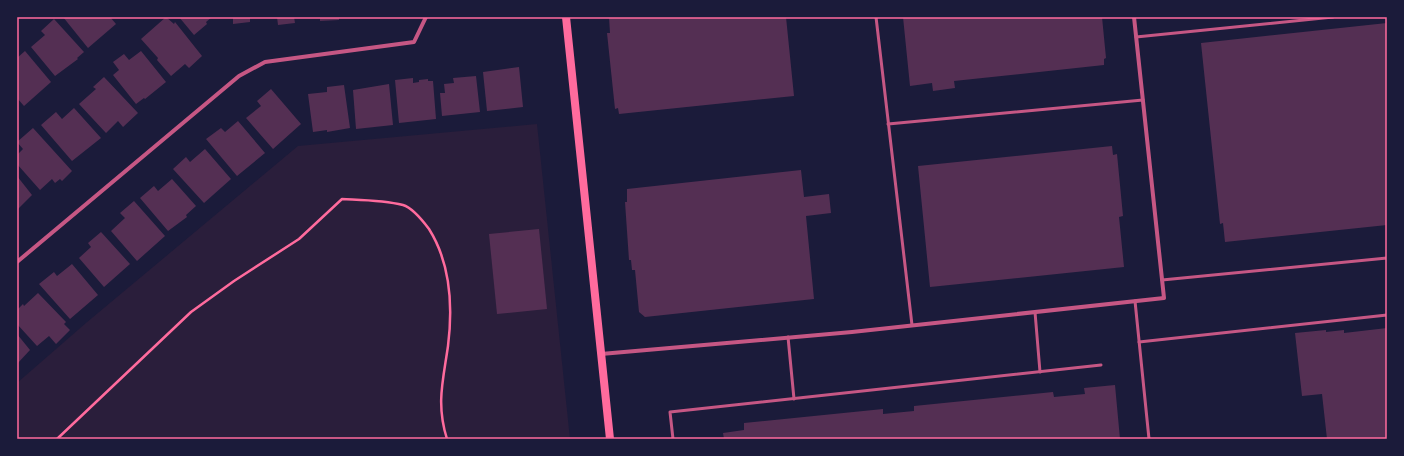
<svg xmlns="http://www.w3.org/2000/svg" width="1404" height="456" viewBox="0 0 1404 456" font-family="'Roboto Condensed',sans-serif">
	<rect width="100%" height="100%" fill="#1b1b3a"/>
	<path fill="#2a1e3b" d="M537,124l33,315h-553v-56l69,-60 212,-177z"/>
	<g fill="#542f53">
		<path d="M63,17h47l6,7 -28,24z"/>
		<path d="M166,17l8,7 1,-2 27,34 -13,12 -4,-4 -14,12 -14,-16 1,-2 -17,-19z"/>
		<path d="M179,17h33l-6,5 1,2 -13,11z"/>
		<path d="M233,17h17v5l-17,2z"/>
		<path d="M277,17h17l1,6 -17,2z"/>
		<path d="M320,17h19v3l-19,1z"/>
		<path d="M609,17h177l8,79 -175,18 -1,-6 -3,1 -8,-76h3z"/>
		<path d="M903,17h199l4,41 -2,1v6l-150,16 1,7 -22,3 -1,-8 -22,3z"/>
		<path d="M54,19l30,33 -7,6 1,1 -23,17 -24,-29 14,-12 -4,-4z"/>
		<path d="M1387,23v202l-162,17 -2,-19 -3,1 -19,-181z"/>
		<path d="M25,51l26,31 -27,24 -7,-8v-40z"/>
		<path d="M141,51l25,31 -21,17 -1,-1 -8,6 -23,-29 6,-5 -6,-8 11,-8 5,6z"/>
		<path d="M519,67l4,40 -36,4 -4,-39z"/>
		<path d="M476,76l4,36 -38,4 -2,-23h5l-1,-9 10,-1 -1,-5z"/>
		<path d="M104,77l34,36 -15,14 -5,-6 -12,12 -27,-29 17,-15 -3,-2z"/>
		<path d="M413,78v5l6,-1v-2l9,-1v2h5l3,38 -37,4 -4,-43z"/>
		<path d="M389,84l4,41 -37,4 -3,-39z"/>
		<path d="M344,85l6,43 -23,4v-2l-14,2 -5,-38 19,-2v-5z"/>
		<path d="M271,89l30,35 -28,25 -27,-31 15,-12 -4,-5z"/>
		<path d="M74,108l27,30 -29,23 -31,-36 15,-13 6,7z"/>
		<path d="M238,121l27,32 -28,23 -31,-37 15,-11 4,4z"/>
		<path d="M33,128l39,43 -10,10 -2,-2 -5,4 -3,-4 -12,11 -23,-26v-9l6,-6 -6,-7z"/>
		<path d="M1112,146l1,9 4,-1 6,62 -4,1 5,50 -194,20 -12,-121z"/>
		<path d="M205,149l26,30 -27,24 -31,-34 13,-12 4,5z"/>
		<path d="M801,170l3,27 25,-3 2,19 -25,3 8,83 -169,18 -6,-5 -4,-42h-3l-1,-10h-2l-4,-58h2v-13z"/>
		<path d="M17,176l15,19 -15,15z"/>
		<path d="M172,179l24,27 -10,9 1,2 -19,14 -28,-33 14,-12 4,5z"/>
		<path d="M134,201l31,35 -28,25 -26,-30 14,-13 -5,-5z"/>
		<path d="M539,229l8,80 -50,5 -8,-80z"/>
		<path d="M101,232l29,32 -26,23 -25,-29 12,-11 -3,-4z"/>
		<path d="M72,264l26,31 -28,24 -31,-35 15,-12 3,4z"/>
		<path d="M38,293l28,29 -2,2 6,6 -14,14 -7,-8 -12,10 -20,-22v-14l6,-6 1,2z"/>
		<path d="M1387,328v111h-60l-5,-45 -20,2 -7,-63 31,-3v2l18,-2v3z"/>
		<path d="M17,334l13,16 -13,14z"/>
		<path d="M1115,385l5,54h-396l-1,-6 21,-3v-7l139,-14v5l31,-3v-5l139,-14 1,5 31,-3 -1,-6z"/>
	</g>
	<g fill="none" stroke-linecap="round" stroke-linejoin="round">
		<path stroke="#ff6b9d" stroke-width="2.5" d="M57,439l134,-127 43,-31 65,-42 43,-40c20,1 41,1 61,6 10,3 20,16 26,24 22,35 24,77 19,117 -5,35 -12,58 -1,93"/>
		<g stroke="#c65784" stroke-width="3">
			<path d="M876,17l36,308"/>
			<path d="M1136,37l197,-20"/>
			<path d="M888,124l255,-24"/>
			<path d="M1162,280l225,-22"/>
			<path d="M1135,301l14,138"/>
			<path d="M1035,312l5,60"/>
			<path d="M788,337l6,62"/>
			<path d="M1139,342l248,-27"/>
			<path d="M673,439l-3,-27 431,-47"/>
		</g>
		<g stroke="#c65784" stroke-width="4">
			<path d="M17,262l222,-186 26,-14 149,-20 12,-25"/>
			<path d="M601,354l251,-22 312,-34 -30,-281"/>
		</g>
		<path stroke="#ff6b9d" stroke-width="8" d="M566,17l44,422"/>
	</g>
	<rect width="1404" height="456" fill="none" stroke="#1b1b3a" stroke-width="36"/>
	<rect x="18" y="18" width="1368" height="420" fill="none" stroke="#ff6b9d" stroke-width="1.5"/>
</svg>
